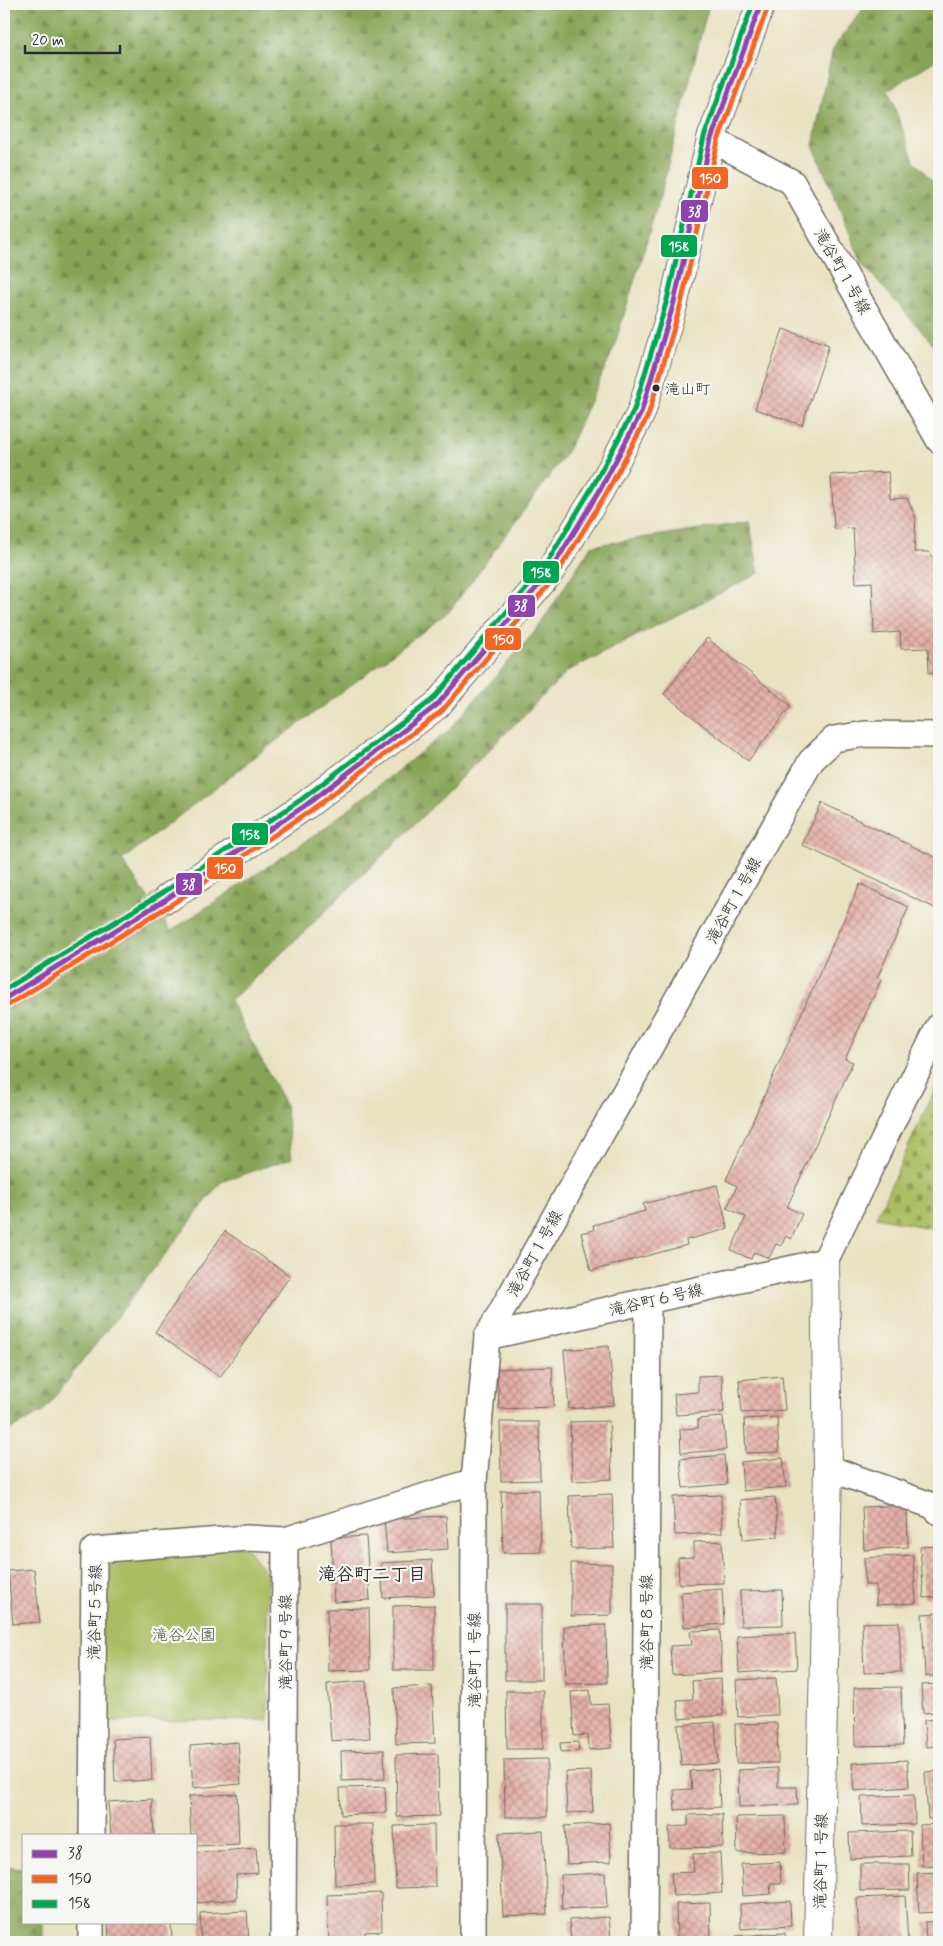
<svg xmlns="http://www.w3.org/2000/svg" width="943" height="1946" viewBox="0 0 943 1946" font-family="Mynerve,'Klee One',sans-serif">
	<defs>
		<pattern id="forest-firs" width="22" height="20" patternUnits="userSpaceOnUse" patternTransform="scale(1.25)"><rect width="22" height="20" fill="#87a457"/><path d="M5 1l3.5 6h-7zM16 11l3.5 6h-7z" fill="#6f8648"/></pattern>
		<pattern id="cemetery-stones" width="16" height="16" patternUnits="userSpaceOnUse" patternTransform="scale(1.25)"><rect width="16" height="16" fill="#aabd61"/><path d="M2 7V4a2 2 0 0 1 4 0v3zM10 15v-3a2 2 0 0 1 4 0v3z" fill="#8b9a50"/></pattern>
		<pattern id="building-cross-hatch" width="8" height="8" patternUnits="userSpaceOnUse" patternTransform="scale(1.25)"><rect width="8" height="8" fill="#e4afa7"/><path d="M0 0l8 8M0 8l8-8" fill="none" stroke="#b98f88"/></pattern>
	</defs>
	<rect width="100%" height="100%" fill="#f6f6f2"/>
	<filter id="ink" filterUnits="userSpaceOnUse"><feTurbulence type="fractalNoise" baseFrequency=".02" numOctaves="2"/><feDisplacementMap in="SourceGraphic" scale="10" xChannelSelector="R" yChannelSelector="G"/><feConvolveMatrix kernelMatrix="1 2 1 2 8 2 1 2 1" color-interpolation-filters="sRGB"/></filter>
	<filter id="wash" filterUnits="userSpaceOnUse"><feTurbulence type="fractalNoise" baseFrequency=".0096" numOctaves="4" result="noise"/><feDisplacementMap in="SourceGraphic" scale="20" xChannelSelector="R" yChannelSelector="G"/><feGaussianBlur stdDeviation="1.12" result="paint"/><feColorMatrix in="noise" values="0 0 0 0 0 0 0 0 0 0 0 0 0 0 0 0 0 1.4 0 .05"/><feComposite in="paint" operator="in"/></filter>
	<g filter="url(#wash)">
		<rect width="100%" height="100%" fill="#e9e2c1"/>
		<g fill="url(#forest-firs)" stroke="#596841">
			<path d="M4,4h701l3,4 -49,193 -46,149 -46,102 -119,161 -180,134 -146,113 49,71 147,-98 130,-102 90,-103 53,-82 158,-25 10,52 -191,98 -140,140 -128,125 -70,65 55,103 7,54 -71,24 -177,229 -40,22z"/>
			<path d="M867,4h72v54l-51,32 26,71 25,27v155h-7l-70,-80 -49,-118 20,-97z"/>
			<path d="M4,1866l20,2v54h19v20h-39z"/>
		</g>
		<path fill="url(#cemetery-stones)" stroke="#6a7446" d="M939,1080v150l-63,-13z"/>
		<path fill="#aabd61" stroke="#6a7446" d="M245,1546l22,28 1,146 -166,1v-144l16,-20z"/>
		<g id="blocks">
			<g fill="url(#building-cross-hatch)">
				<path d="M783,329l46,16 -27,80 -47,-16z"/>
				<path d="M936,331h3v15h-1z"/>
				<path d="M888,472l2,27 17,-1 9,20 -2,34h14l11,12v31l-3,18 3,-1v61h-10l-1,-25 -27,1 -1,-17 -26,2 -2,-52 -16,1 -3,-55 -19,1 -3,-54z"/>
				<path d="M707,638l84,68 -43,55 -84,-67z"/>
				<path d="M822,803l117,56v51l-137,-65z"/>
				<path d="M860,884l49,23 -32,71 4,2 -36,79 8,3 -66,145 15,7 -11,25 -5,-3 -5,10 -5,-2 -7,14 -15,-6 -3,7 -20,-9 15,-33 -19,-9 10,-22 -11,-6z"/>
				<path d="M717,1185l11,44 -42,11 1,5 -96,26 -10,-38 13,-3 -1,-5 52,-14 -2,-7z"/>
				<path d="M225,1231l65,45 -70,101 -65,-45z"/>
				<path d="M609,1346l5,59 -45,4 -5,-59z"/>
				<path d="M552,1367l2,40 -55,2 -2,-40z"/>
				<path d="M722,1375l2,37 -48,3 -2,-21 24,-2v-16z"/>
				<path d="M782,1376l3,34 -43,3 -3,-33z"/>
				<path d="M723,1417l3,33 -45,3 -1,-24 18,-1v-9z"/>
				<path d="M777,1417l2,35 -33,1 -2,-34z"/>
				<path d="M609,1421l3,58 -40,2 -2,-59z"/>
				<path d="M500,1422h39l1,58 -39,1z"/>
				<path d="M724,1455l3,29 -44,4 -3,-29z"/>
				<path d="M783,1458l3,29 -43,4 -2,-29z"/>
				<path d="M539,1490l2,62 -38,1 -2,-62z"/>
				<path d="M612,1494l2,54 -43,1 -2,-53z"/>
				<path d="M721,1495l1,38 -47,2 -2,-38z"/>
				<path d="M775,1497l3,40 -35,3 -3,-40z"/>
				<path d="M907,1505l1,42 -44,3 -2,-43z"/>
				<path d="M446,1516l2,33 -61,4 -3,-34z"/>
				<path d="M366,1536l4,64 -36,2 -3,-64z"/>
				<path d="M722,1541l2,42 -45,1 -1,-26 16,-1v-15z"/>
				<path d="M939,1546v51l-15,1 -4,-51z"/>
				<path d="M913,1555l3,48 -40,2v-20h-11l-1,-27z"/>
				<path d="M432,1560l2,35 -51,3 -2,-35z"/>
				<path d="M571,1563l41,1v51l-41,1z"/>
				<path d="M34,1569l6,53 -27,2 -5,-53z"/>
				<path d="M722,1589l2,35 -40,3 -3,-35z"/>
				<path d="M782,1590l1,35 -42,1 -1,-35z"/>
				<rect x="505" y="1604" width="37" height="76"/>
				<path d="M434,1605v65h-41v-64z"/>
				<path d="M369,1608l1,62 -42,1 -1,-62z"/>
				<path d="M939,1613v63h-14l-3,-62z"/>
				<path d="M899,1622l2,50 -37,1 -2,-50z"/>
				<path d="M606,1625l1,58 -41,1 -2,-58z"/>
				<path d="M720,1630l2,42 -50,3 -2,-29 22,-1 -2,-14z"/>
				<path d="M795,1633l2,36 -58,4 -2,-37z"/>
				<path d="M776,1678l2,37 -40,2 -2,-37z"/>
				<path d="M721,1679l2,36 -44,4 -2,-19 16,-1 -1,-18z"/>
				<path d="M366,1681l4,57 -39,3 -4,-57z"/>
				<path d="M939,1684v28l-16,1 -2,-28z"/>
				<path d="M432,1686l3,57 -39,1 -2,-56z"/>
				<path d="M901,1687l2,58 -48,1 -1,-58z"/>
				<path d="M590,1690l1,15 17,-1 4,44 -23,2 -1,-15 -14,1 -3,-44z"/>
				<path d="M506,1691h37v58h-36z"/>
				<path d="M939,1719v27l-13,1 -2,-27z"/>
				<path d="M715,1722l3,41 -37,3 -3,-41z"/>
				<path d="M777,1723l1,40h-42l-1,-39z"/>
				<path d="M150,1737l2,43 -37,2 -2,-43z"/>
				<path d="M238,1742l3,42 -48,4 -3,-42z"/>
				<path d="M578,1742l1,9 -18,1 -1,-9z"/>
				<path d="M384,1750l1,29 -43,2 -1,-30z"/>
				<path d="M438,1754l1,62 -42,1 -1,-62z"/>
				<path d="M547,1759v58h-42l-1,-57z"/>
				<path d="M907,1760l2,27 -55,4 -2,-28z"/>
				<path d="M778,1768v19h19l1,18 -59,2 -1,-37z"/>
				<path d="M718,1769l2,38 -45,3 -1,-20 18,-1 -2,-18z"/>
				<path d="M591,1771l2,41 -26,1 -2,-41z"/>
				<path d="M939,1771v47l-11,1 -3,-47z"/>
				<path d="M385,1787l1,26 -45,2 -1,-27z"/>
				<path d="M237,1794l2,50 -43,2v-11h-5l-2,-39z"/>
				<path d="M914,1795l1,29 -53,2 -1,-29z"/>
				<path d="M152,1799l2,36h-43l-3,-33z"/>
				<path d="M722,1814l1,33 -53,1 -1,-21 19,-1v-11z"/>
				<path d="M785,1816l1,36 -49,1 -1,-36z"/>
				<path d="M609,1823l2,39 -44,2 -2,-38z"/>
				<path d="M334,1824h39l1,60 -39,1z"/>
				<path d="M939,1824v41l-17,1 -2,-41z"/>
				<path d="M434,1825l1,62 -39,1 -2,-62z"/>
				<path d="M543,1831l4,83 -44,2 -4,-83z"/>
				<path d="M910,1831l1,25 -61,3 -1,-26z"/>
				<path d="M256,1848l2,25 -22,2 1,24 -41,4v-50z"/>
				<path d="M720,1853l2,40 -49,3 -2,-23 23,-1 -1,-18z"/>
				<path d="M780,1862l1,22h-11l1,10 -28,2 -2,-32z"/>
				<path d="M860,1864h49l1,26 -50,1z"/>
				<path d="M939,1872v40l-20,1 -2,-40z"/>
				<path d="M605,1873l2,34 -45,2 -1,-34z"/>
				<path d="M381,1893l1,38 -17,1v10h-36l-2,-47z"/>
				<path d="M905,1896l3,46h-49l-2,-44z"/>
				<path d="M790,1901l1,25 -50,3 -1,-25z"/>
				<path d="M710,1903l1,39h-34l-1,-38z"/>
				<path d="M247,1911l2,31h-48l-1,-29z"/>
				<path d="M609,1917l2,25h-40l-2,-22z"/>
				<path d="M939,1921v21h-13l-1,-20z"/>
				<path d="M108,1922h63l1,20h-63z"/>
				<path d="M785,1933l1,9h-49l-1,-6z"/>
			</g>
		</g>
	</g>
	<g filter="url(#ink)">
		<use href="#blocks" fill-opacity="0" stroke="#6e6b60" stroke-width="1"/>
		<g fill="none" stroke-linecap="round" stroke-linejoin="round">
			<path stroke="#c3bda3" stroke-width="28" stroke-dasharray="28 14" stroke-linecap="butt" d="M4,999l164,-101"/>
			<defs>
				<g id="minor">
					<path d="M711,139l81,43 147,258"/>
					<path d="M487,1337l338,-76 114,-235"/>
					<path d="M828,1468l105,38 6,6"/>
					<path d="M92,1835l2,-285 153,-12 38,2"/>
					<path d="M91,1942v-20"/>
					<path d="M283,1942l2,-402 189,-59"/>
					<path d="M473,1942l1,-461 13,-144 324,-576 23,-22 31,-5 74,1"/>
					<path d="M644,1942l4,-641"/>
				</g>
				<g id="tertiary">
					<path d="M168,898l138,-93 131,-100 112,-132 51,-83 41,-77 33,-111 37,-163 50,-135"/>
					<path d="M818,1942l10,-474 -3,-207"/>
				</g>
			</defs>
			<use href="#minor" stroke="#6e6b60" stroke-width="28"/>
			<use href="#tertiary" stroke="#6e6b60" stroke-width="30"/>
			<use href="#minor" stroke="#fff" stroke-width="25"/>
			<use href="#tertiary" stroke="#fff" stroke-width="28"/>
			<defs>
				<path id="bus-1" d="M4,999l164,-101 138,-93 131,-100 112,-132 51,-83 41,-77 33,-111 37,-163 50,-135"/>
				<path id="bus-2" d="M8,1005l164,-101 138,-93 132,-100 113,-134 51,-83 42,-78 33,-112 37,-163 50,-134"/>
				<path id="bus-3" d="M4,990l160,-98 138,-93 130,-99 111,-131 50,-83 41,-76 33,-110 37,-163 49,-133"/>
			</defs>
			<use href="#bus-1" stroke="#f6f6f2" stroke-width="9"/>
			<use href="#bus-2" stroke="#f6f6f2" stroke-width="9"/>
			<use href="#bus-3" stroke="#f6f6f2" stroke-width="9"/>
			<use href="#bus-1" stroke="#8e44ad" stroke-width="5"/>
			<use href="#bus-2" stroke="#f26522" stroke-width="5"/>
			<use href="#bus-3" stroke="#00a651" stroke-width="5"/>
		</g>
	</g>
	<circle fill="#2b2b2b" stroke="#f6f6f2" stroke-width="2" cx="656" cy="388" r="4.5"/>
	<g text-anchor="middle" stroke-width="4.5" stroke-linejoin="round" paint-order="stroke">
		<g font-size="15" fill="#2b2b2b" stroke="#f6f6f2" text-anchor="start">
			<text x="665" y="394">滝山町</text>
		</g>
		<g font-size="16" fill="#2b2b2b" stroke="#f6f6f2">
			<text transform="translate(843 271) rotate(60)" y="6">滝谷町１号線</text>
			<text transform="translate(733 900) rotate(-61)" y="6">滝谷町１号線</text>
			<text transform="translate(534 1253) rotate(-61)" y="6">滝谷町１号線</text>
			<text transform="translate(656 1299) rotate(-13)" y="6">滝谷町６号線</text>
			<text transform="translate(94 1612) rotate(-89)" y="6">滝谷町５号線</text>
			<text transform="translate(646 1622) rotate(-90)" y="6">滝谷町８号線</text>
			<text transform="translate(285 1642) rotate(-90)" y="6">滝谷町９号線</text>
			<text transform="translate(474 1660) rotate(-90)" y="6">滝谷町１号線</text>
			<text transform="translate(820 1861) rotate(-89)" y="6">滝谷町１号線</text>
		</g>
		<g font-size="16" fill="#51573b" stroke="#f6f6f2">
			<text x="184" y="1640">滝谷公園</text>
		</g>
		<g font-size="18" font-weight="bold" fill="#2b2b2b" stroke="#f6f6f2">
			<text x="372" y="1580">滝谷町二丁目</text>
		</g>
	</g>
	<g stroke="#f6f6f2" stroke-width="2">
		<rect x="691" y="166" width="38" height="24" rx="5" fill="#f26522"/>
		<rect x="680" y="199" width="29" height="24" rx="5" fill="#8e44ad"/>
		<rect x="660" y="234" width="38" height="24" rx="5" fill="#00a651"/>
		<rect x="522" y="560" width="38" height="24" rx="5" fill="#00a651"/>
		<rect x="507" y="594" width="29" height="24" rx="5" fill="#8e44ad"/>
		<rect x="484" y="627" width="38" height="24" rx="5" fill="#f26522"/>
		<rect x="231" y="822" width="38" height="24" rx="5" fill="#00a651"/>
		<rect x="206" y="856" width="38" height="24" rx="5" fill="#f26522"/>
		<rect x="175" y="872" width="28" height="24" rx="5" fill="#8e44ad"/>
	</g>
	<g font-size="14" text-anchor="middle" font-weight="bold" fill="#fff">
		<text x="710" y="183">150</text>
		<text x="695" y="216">38</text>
		<text x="679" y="251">158</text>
		<text x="541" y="577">158</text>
		<text x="521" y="610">38</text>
		<text x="503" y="644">150</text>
		<text x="250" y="839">158</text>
		<text x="225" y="873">150</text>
		<text x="189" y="889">38</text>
	</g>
	<rect width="943" height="1946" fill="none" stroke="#f6f6f2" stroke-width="20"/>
	<rect x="22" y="1834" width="175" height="90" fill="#f6f6f2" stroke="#a5a5a2"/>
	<rect x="32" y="1850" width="25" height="8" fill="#8e44ad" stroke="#a5a5a2"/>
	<text x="68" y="1858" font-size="15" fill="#2b2b2b">38</text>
	<rect x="32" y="1875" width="25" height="8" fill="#f26522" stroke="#a5a5a2"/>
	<text x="68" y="1884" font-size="15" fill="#2b2b2b">150</text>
	<rect x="32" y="1900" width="25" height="8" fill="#00a651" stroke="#a5a5a2"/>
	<text x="68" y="1908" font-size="15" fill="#2b2b2b">158</text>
	<path d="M25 45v8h95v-8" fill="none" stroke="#2b2b2b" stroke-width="2.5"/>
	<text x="32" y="45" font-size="15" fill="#2b2b2b" stroke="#f6f6f2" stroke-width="4" paint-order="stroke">20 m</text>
</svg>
